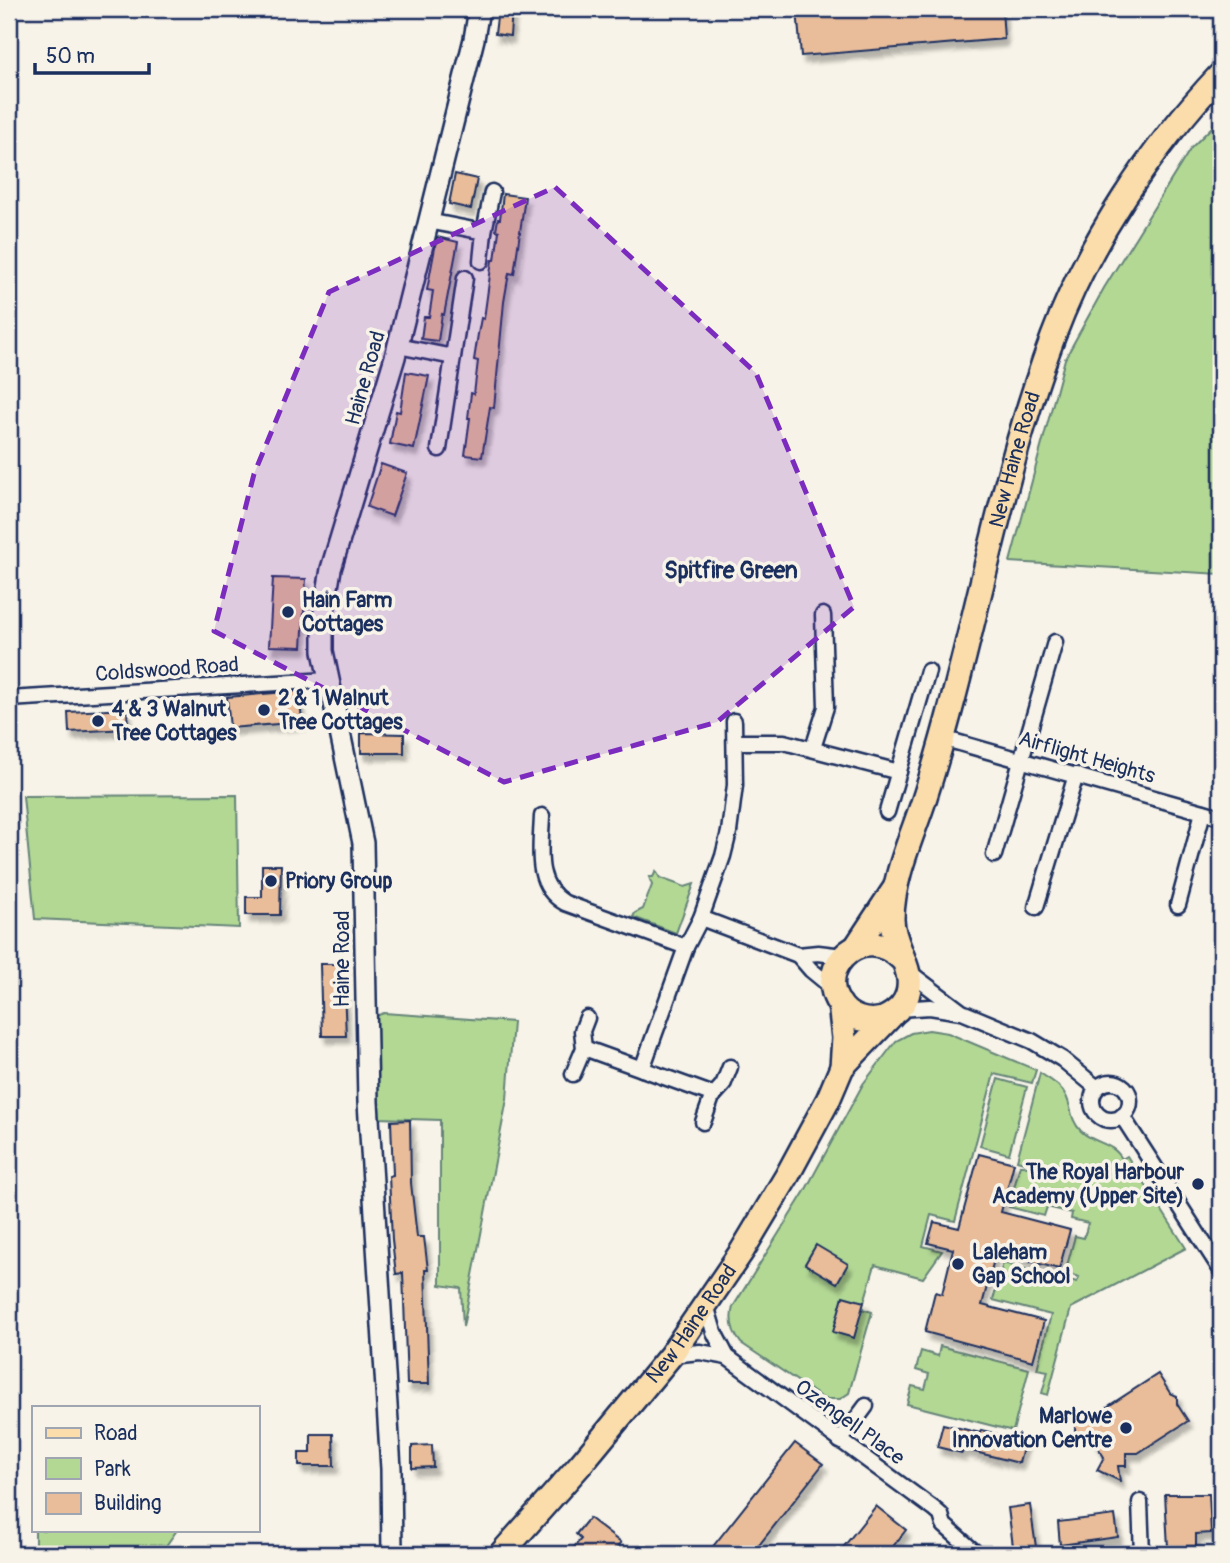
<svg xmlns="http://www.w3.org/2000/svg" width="1230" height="1563" viewBox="0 0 1230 1563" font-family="Pangolin,sans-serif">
	<defs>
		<filter id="shadow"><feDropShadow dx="4" dy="7" stdDeviation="2" flood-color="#0004"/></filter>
	</defs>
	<rect width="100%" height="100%" fill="#f7f3e8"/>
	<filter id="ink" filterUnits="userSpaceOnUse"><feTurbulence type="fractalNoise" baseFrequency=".0143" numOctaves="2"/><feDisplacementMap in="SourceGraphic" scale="14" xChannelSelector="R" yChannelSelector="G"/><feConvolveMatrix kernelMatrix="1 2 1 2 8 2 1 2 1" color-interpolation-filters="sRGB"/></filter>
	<g filter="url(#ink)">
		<g fill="#b2d894" stroke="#668479" stroke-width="2">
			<path d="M1221,118v456l-211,-12 55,-203 39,-71 87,-140z"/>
			<path d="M237,795l2,133 -204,-9 -12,-123z"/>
			<path d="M656,871l4,7 25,9 9,-3 -18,49 -43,-16 2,-4 8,-4 9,-24 -3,-8h4z"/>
			<path d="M384,1013l129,9 -6,77 -44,228 -2,-39 -21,-3v-165l-63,-2 -4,-101z"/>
			<path d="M929,1030l19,3 88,37 -4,13 -38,-9 -39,147 -24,-6 -8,31 19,5 -19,27 -48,-13 -13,44 10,3 -23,81 -9,6h-16l-83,-56c-9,-11 -12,-22 -8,-36l72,-116 58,-107 33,-43 15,-8z"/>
			<path d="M1040,1073c10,7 21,12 26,23 6,12 4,24 15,35 13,13 32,11 41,28l5,-3 59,92 -115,60 -23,87 -6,-2 6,-22 -11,-2 14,-54 -58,-15 10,-37 74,19 2,-5 -14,-4 10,-37 9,2 4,-15 -17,-4 1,-6 -25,-6 -3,9 -35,-9 11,-42 19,5 2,-3 -24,-7z"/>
			<path d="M998,1079l29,8 -18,67 -29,-8z"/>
			<path d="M940,1346l89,23 -16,62 -106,-27 5,-18 13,3 4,-15 -13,-4 5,-19 17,5z"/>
			<path d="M35,1530h142l-14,20 -128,3z"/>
		</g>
		<g fill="#e9bd99" stroke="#1b2f5e" stroke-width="2" filter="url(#shadow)">
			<path d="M498,9h14l-2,27 -15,-2z"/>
			<path d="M797,9h205l2,30 -203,17z"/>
			<path d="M455,174l22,5 -6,30 -22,-5z"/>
			<path d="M503,194l22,3 -11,77 -5,-1 -5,29 -10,106 -4,-1 -8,50 -17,-2 5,-37h-2l3,-25 3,1 4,-33 -4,-1 4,-26 3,-16 3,1 8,-59h3l4,-29 -3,-1 2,-11h2z"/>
			<path d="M437,237l21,5 -14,73 -2,-1 -4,27 -17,-2 3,-22h5l4,-26 -6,-1z"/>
			<path d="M406,372l23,4 -15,73 -24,-5 6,-33 4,1z"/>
			<path d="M381,464l26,9 -15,43 -25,-9z"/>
			<path d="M273,578l33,1 -4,68 -33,-1z"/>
			<path d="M299,691l3,31 -72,6 -3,-31z"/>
			<path d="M127,709l1,20 -59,3 -1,-20z"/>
			<path d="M361,733l43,1v19h-43z"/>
			<path d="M262,865h19l-1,50h-34v-18h16z"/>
			<path d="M320,964h23l3,72h-24z"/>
			<path d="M410,1120l1,63 6,54h7l4,33h-3l4,114h-22l-4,-111 -7,1 -4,-34 -3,-64 4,-1 -2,-54z"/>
			<path d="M979,1154l35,9 -13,49 69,18 -11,39 -63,-17 -14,53 62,16 -11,40 -108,-29 10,-40 7,2 11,-45 -25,-6 6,-21 25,6z"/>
			<path d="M816,1245l32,19 -11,19 -32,-19z"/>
			<path d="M843,1296l21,6 -10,36 -21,-6z"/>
			<path d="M1158,1374l12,19 7,3v8l11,17 -50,32h-12v13h-8l2,15 -23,-11 7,-13 -14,-22 -15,1v-25l13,8 3,-7 12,5 4,-10z"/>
			<path d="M943,1424l37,9 1,-3 44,11 -6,22 -56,-14 -1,4 -25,-6z"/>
			<path d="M311,1434h22l1,32h-35v-13h12z"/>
			<path d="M795,1443l28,21 -71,90h-45z"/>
			<path d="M432,1445l1,22 -21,1v-22z"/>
			<path d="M1165,1494h44l2,39 -15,1v12l-28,1z"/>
			<path d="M1030,1505l7,49h-23l-6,-46z"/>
			<path d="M876,1506l30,24 -19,24h-49z"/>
			<path d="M1115,1515l3,22 -58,8 -2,-23z"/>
			<path d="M589,1518l32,25 -9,11h-44l13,-15 -5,-5z"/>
		</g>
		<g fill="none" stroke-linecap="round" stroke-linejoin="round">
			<defs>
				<g id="street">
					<path d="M428,221l56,11"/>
					<path d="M481,261l3,-29 8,-40"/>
					<path d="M398,346l55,11"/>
					<path d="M439,449l26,-171"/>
					<path d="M9,699l319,-19"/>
					<path d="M942,738l279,79"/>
					<path d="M735,742h49l115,30"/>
					<path d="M813,748l13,-41 -3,-92"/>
					<path d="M887,812l41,-141"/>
					<path d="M542,816c-1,31 -9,69 23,87l121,44"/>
					<path d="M994,855l61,-213"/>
					<path d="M1178,905l25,-93"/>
					<path d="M1036,907l40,-132"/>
					<path d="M701,918l97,37 13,15 22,18"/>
					<path d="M798,955l20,-2 25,3"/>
					<path d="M909,972l53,40 70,29 30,18 35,29"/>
					<path d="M899,1009l31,-2 31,5"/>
					<path d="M584,1048l130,47"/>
					<path d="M642,1069l44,-122 15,-29 22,-62 6,-24 6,-47 -1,-64"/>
					<path d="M573,1074l11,-26 -2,-17 5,-13"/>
					<circle cx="1111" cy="1101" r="19"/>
					<path d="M1122,1116l99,154"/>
					<path d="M703,1122l9,-25 11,-12 7,-18"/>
					<path d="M706,1305l8,27 13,25 207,152 7,6 3,10 33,29"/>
					<path d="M671,1355l29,-3 27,5"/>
					<path d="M840,1441l26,-35"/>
					<path d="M1140,1502l2,52"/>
				</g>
				<path id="secondary" d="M392,1554l-1,-85 -23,-367 -5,-259 -40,-192v-34l8,-48 64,-212 79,-318 5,-30"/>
				<g id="primary">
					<path d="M856,947l37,-56"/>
					<path id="s1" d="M903,960c-45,-45 -97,20 -55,53 10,7 23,9 35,6 7,-3 14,-8 19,-14 21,-28 -10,-56 -10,-86 0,-39 19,-80 31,-116 50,-153 73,-315 130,-466 36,-96 97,-188 168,-263"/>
					<path d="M840,1004l4,34 -2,29"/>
					<path id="s2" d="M501,1554l79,-89 91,-110 71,-104 45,-75 41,-76 14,-33 49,-51"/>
				</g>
			</defs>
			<use href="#street" stroke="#1b2f5e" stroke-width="19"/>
			<use href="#secondary" stroke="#1b2f5e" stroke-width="24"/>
			<use href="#primary" stroke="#1b2f5e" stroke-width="28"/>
			<use href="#street" stroke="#f7f3e8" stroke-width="14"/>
			<use href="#secondary" stroke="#f7f3e8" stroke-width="19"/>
			<use href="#primary" stroke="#faddab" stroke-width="23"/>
		</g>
	</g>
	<path fill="#7b2cbf" fill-opacity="0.2" stroke="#7b2cbf" stroke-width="5" stroke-dasharray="14 9" stroke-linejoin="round" d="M555,187l201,186 98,234 -137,115 -213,60 -290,-151 40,-157 75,-182z"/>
	<g fill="#1b2f5e" stroke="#f7f3e8" stroke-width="2.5">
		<circle cx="288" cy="612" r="7"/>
		<circle cx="264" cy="710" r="7"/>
		<circle cx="98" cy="721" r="7"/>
		<circle cx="271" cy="881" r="7"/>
		<circle cx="1198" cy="1184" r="7"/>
		<circle cx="958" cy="1264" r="7"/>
		<circle cx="1126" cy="1428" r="7"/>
	</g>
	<g text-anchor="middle" stroke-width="7" stroke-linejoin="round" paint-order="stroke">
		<g font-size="21" fill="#1b2f5e" stroke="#f7f3e8">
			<text transform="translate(365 378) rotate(-74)" y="7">Haine Road</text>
			<text dy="7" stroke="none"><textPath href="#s1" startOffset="758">New Haine Road</textPath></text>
			<text transform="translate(167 669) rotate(-4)" y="7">Coldswood Road</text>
			<text transform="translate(1087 757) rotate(16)" y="7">Airflight Heights</text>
			<text transform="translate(342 959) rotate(-90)" y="7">Haine Road</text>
			<text dy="7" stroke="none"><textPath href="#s2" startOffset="299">New Haine Road</textPath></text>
			<text transform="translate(850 1422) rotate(36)" y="7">Ozengell Place</text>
		</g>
		<g font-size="21" font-weight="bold" fill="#1b2f5e" stroke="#f7f3e8" text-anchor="start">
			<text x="302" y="607">Hain Farm<tspan x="302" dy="24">Cottages</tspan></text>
			<text x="278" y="705">2 &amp; 1 Walnut<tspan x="278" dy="24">Tree Cottages</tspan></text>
			<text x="112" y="716">4 &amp; 3 Walnut<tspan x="112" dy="24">Tree Cottages</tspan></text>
			<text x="285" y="888">Priory Group</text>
			<text x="1184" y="1179" text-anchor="end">The Royal Harbour<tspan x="1184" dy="24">Academy (Upper Site)</tspan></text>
			<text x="972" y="1259">Laleham<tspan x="972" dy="24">Gap School</tspan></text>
			<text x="1112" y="1423" text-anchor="end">Marlowe<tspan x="1112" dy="24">Innovation Centre</tspan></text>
		</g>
		<g font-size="23" font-weight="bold" fill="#1b2f5e" stroke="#f7f3e8">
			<text x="731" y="578">Spitfire Green</text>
		</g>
	</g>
	<rect width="1230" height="1563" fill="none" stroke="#f7f3e8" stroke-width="35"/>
	<rect x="18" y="18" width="1195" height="1528" fill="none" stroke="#1b2f5e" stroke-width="2.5" filter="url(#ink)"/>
	<rect x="32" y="1406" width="228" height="126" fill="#f7f3e8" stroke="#9fa5b1" stroke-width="2"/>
	<rect x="46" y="1428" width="35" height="10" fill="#faddab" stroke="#9fa5b1" stroke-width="2"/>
	<text x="94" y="1440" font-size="21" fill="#1b2f5e">Road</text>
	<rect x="46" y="1458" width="35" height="21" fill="#b2d894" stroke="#9fa5b1" stroke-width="2"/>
	<text x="94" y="1476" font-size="21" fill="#1b2f5e">Park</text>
	<rect x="46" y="1493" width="35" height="21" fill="#e9bd99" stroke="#9fa5b1" stroke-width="2"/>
	<text x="94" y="1510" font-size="21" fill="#1b2f5e">Building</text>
	<path d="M35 63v10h114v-10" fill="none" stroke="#1b2f5e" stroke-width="3.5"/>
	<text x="46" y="63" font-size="21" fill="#1b2f5e" stroke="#f7f3e8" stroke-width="5" paint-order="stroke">50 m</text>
</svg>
